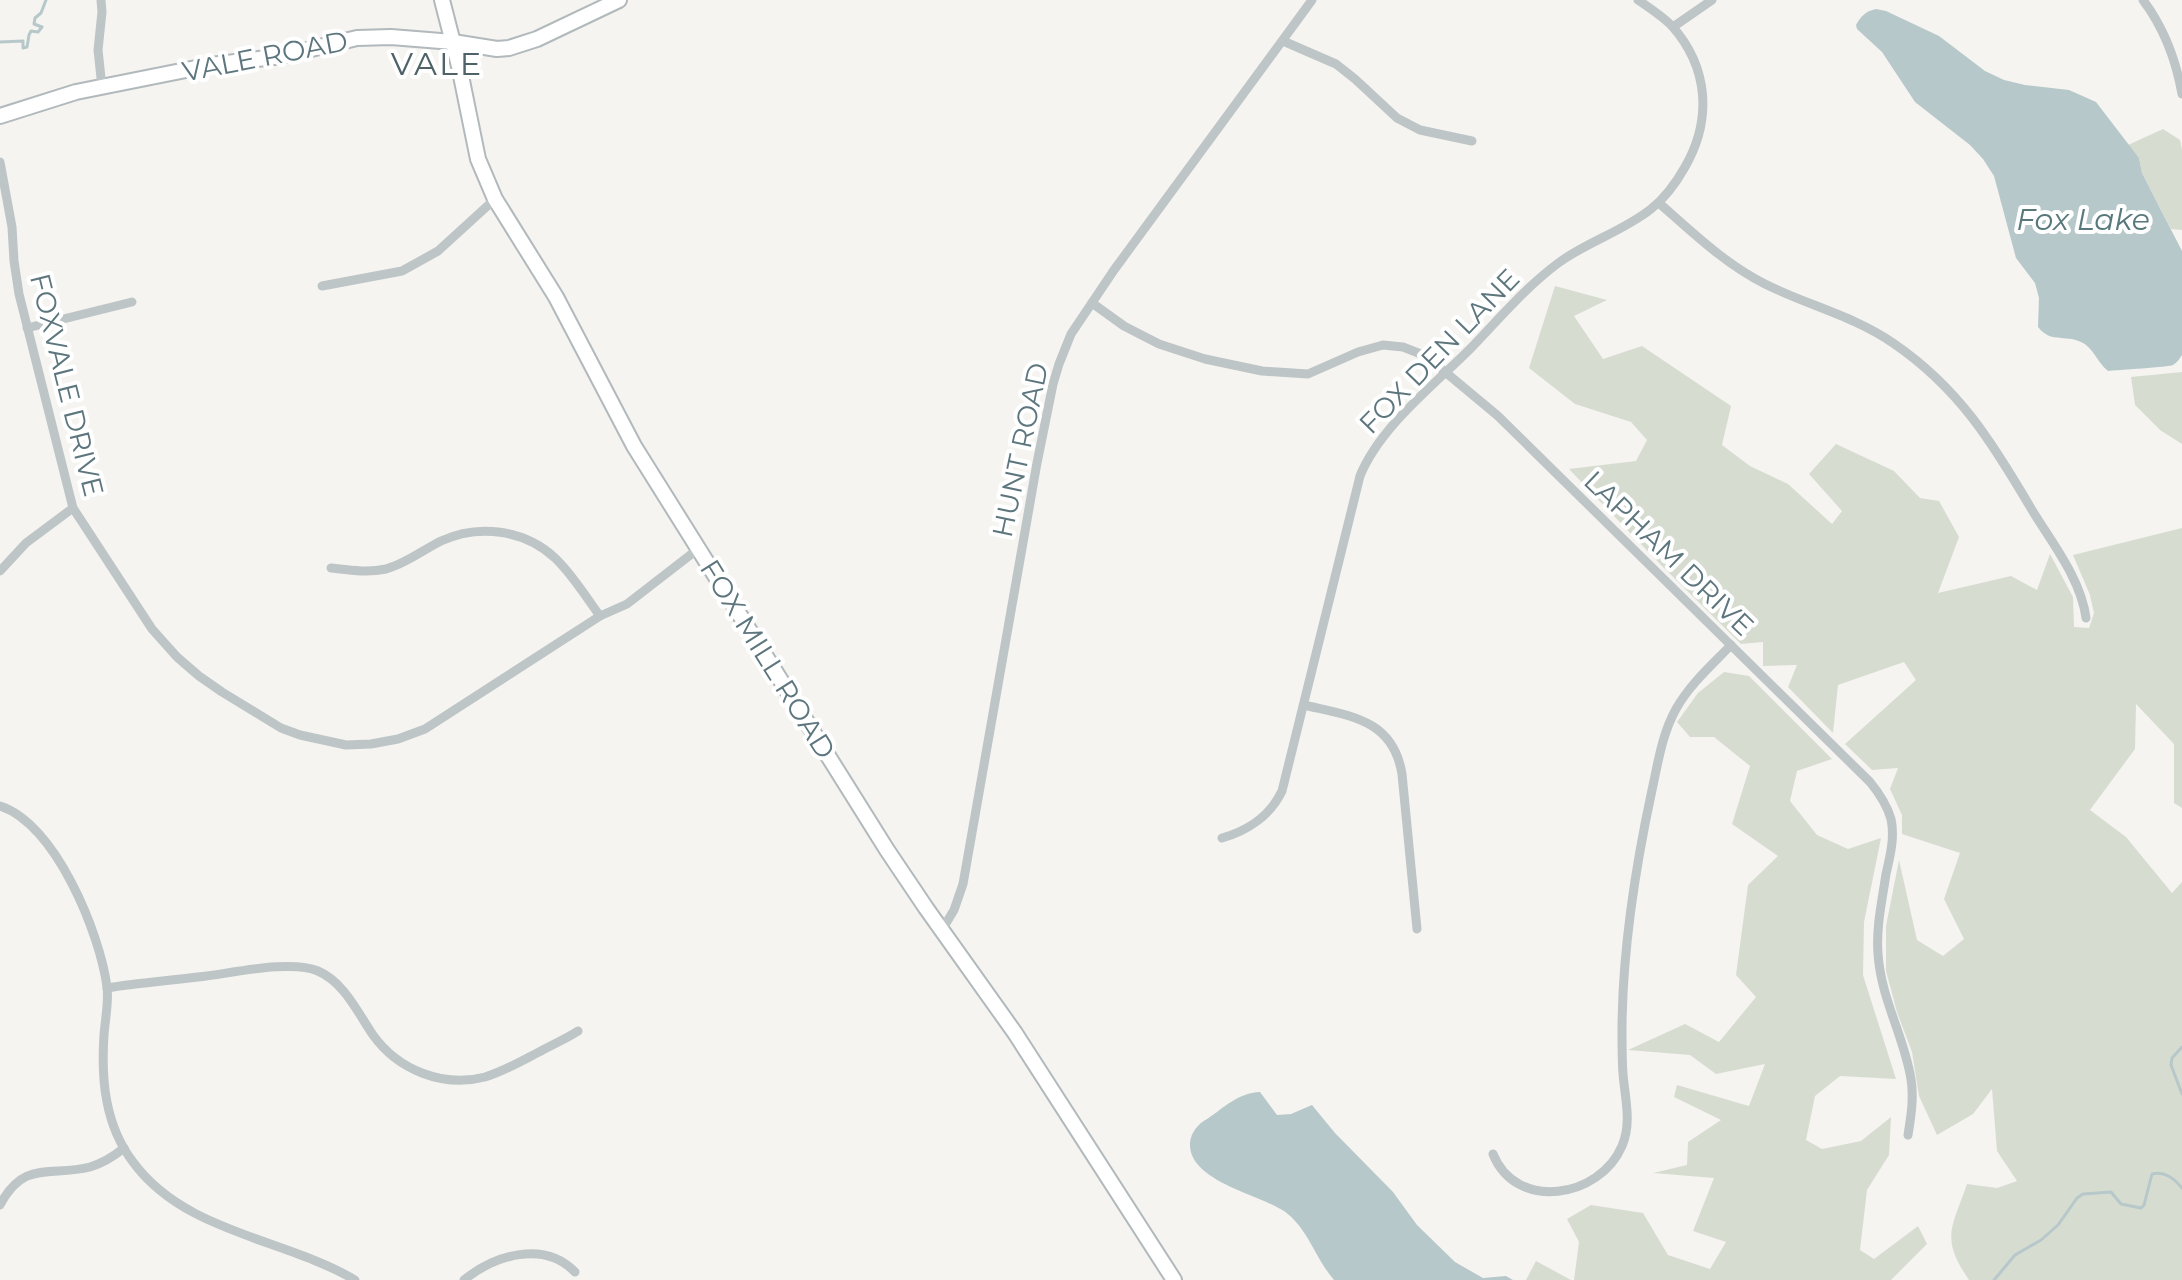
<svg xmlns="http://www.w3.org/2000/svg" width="2182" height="1280" viewBox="0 0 2182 1280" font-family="Montserrat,sans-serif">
	<rect width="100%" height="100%" fill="#f5f4f0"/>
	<g fill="#d7dcd1">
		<path d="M2163,129l17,11 2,10v80l-11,-1 -29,-56 -3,-15 -11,-13z"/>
		<path d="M1555,286l52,14 -33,16 29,43 39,-13 89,60 -9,39 28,21 38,18 44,40 10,-13 -33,-37 27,-30 58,27 26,27 19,3 20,36 -21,56 73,-17 26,14 13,-36 23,43 1,30 15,1 5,-15 -4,-18 -17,-40 109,-27v280l-8,-5v-59l-38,-40 -1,45 -45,61 36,27 46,56 10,-11v398h-213c-29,-42 -17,-52 -2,-96l30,4 20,-7 -20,-30 -5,-62 -19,25 -36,21 -18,-39 -7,-44 -15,-40 -11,-41v-45l13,-66 18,80 26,16 21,-17 -20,-40 16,-46 -58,-19v-19l-12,-26 8,-21 -26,2 -27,-26 71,-64 -12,-18 -66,23 -5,48 -45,-46 9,-22 -34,1v-24l-22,2 -81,-80 -91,-95 67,-8 11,-21 -16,-18 -56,-18 -46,-36z"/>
		<path d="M2182,372v72l-22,-14 -25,-25 -4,-28z"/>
		<path d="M1724,672l25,4 83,83 -35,12 -7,30 27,34 31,14 33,-11 -17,84 -1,53 33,104 -56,-3 -25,20 -9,44 16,9 39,-8 30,-24 -2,38 -22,35 -7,60 14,9 44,-33 9,18 -36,36h-317l5,-38 -12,-23 24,-14 52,8 25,42 42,14 16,-27 -33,-11 21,-53 -61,-5 34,-8 1,-23 33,-22 -47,-23 3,-12 72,21 16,-42 -49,10 -26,-19 -62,-5 57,-26 34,18 37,-45 -20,-22 12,-90 30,-29 -46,-32 18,-58 -36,-29h-24l-13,-15 21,-29z"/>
		<path d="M1536,1261l35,19h-45z"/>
	</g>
	<g fill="#b7c8ca">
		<path d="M1876,9l10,2 53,25 46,35 19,9 21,5 44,5 27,12 43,56 3,15 40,78v104c-3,4 -4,7 -9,10 -4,2 -56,5 -65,6 -11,-9 -15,-24 -27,-29 -17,-8 -29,2 -43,-15l1,-29 -4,-15 -19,-25 -22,-82 -11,-17 -13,-14 -55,-43 -33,-50 -25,-23 -1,-4c5,-9 10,-14 20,-16z"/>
		<path d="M1260,1092l17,23 14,-1 21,-9 23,28 58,59 24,33 38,37 28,16 23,-2 7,4h-179c-19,-22 -26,-52 -50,-69 -26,-17 -96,-30 -94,-68 1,-11 8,-19 17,-24 18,-12 31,-26 53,-27z"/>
	</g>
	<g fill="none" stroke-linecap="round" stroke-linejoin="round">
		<g stroke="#b7c8ca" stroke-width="3">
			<path d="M0,42l23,-1v7l4,-1 2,-12 2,-4 7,1 4,-5 -8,-3 1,-6 6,-5 5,-13"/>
			<path d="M2182,1047l-10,11 -1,7 11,29"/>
			<path d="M1994,1280l21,-25 26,-15 17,-15 19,-27 6,-4 28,-2 10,12 20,4 3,-3 8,-31c13,-3 22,4 30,14"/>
		</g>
		<defs>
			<g id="secondary">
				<path d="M442,0l17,66 19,93 17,40 61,98 78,149 253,404 39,58 89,125 159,247"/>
				<path d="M0,116l76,-24 135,-27 71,-9 75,-18 34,-1 62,5 44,7 12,-1 28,-9 82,-39"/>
			</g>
		</defs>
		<use href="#secondary" stroke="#b1b9bc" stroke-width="18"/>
		<g stroke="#bec5c7" stroke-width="9">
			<path d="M101,0l1,12 -4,38 4,37"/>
			<path d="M2143,0c21,28 33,60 39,94"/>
			<path d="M1673,27l39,-27"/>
			<path d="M1283,41l53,23 19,15 42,39 23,12 52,11"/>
			<path d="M0,162l12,65 2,34 5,33 54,214 79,121 25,28 22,19 23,16 59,36 19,7 46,10 25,-1 27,-5 27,-10 175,-113 27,-12 71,-55"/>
			<path d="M1659,203c33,29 66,61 106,81 42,21 89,32 128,59 66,45 99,99 139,167 20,33 49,69 54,108"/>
			<path d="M322,286l80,-15 36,-20 57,-52"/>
			<path d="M1092,303l32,23 35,18 46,15 57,12 46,3 50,-22 25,-7 20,2 23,9 72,60 372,366c9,11 17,23 21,37 4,19 -1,37 -5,55 -4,27 -10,53 -8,80 3,45 26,82 33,125 3,19 0,37 -3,56"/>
			<path d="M27,328l105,-26"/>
			<path d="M331,568c18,2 36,5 55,1 19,-5 37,-19 55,-28 37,-17 83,-12 114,17 17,16 31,39 45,58"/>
			<path d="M0,571l26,-28 47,-35"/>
			<path d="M1304,705c46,11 89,14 98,69l15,155"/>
			<path d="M0,806c55,17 100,127 107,181 2,15 -2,33 -3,48 -3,45 1,90 29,127 52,71 151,76 222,118"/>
			<path d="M1222,838c25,-7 48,-22 60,-47l78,-315c20,-49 73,-90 110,-127 28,-29 55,-61 87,-85 29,-22 65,-32 94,-55 14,-11 25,-26 34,-42 27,-47 24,-99 -13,-141 -10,-10 -22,-18 -34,-26"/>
			<path d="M942,930l12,-20 9,-26 74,-421 16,-79 6,-20 12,-30 43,-64 198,-270"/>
			<path d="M107,988c30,-5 60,-7 91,-11 31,-3 92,-18 120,-6 26,11 40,42 55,64 25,35 70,53 112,42 20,-6 38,-17 56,-26 12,-7 25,-12 37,-20"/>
			<path d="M1493,1154c23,58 107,44 129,-8 10,-23 3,-48 1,-72 -1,-14 -1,-28 -1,-42 0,-81 13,-163 30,-242 6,-27 10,-56 24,-81 14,-25 36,-44 55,-64"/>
			<path d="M0,1205c24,-46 51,-28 90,-38 13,-4 23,-10 34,-19"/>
			<path d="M464,1280c31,-25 80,-40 111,-8"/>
		</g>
		<use href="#secondary" stroke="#fff" stroke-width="14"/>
	</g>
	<g text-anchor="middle" stroke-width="8" stroke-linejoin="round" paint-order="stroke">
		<g font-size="28" fill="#5d767e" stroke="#fff">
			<text transform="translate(265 56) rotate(-11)" y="10">VALE ROAD</text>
			<text transform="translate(1439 351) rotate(-46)" y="10">FOX DEN LANE</text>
			<text transform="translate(67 385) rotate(76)" y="10">FOXVALE DRIVE</text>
			<text transform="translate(1020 450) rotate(-78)" y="10">HUNT ROAD</text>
			<text transform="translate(1669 553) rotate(44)" y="10">LAPHAM DRIVE</text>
			<text transform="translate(768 659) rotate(58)" y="10">FOX MILL ROAD</text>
		</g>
		<g font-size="30" font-style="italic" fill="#58787b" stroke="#fff">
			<text x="2083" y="230">Fox Lake</text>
		</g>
		<g font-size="32" letter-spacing="2" fill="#4f6268" stroke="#fff">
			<text x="437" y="75">VALE</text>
		</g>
	</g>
</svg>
